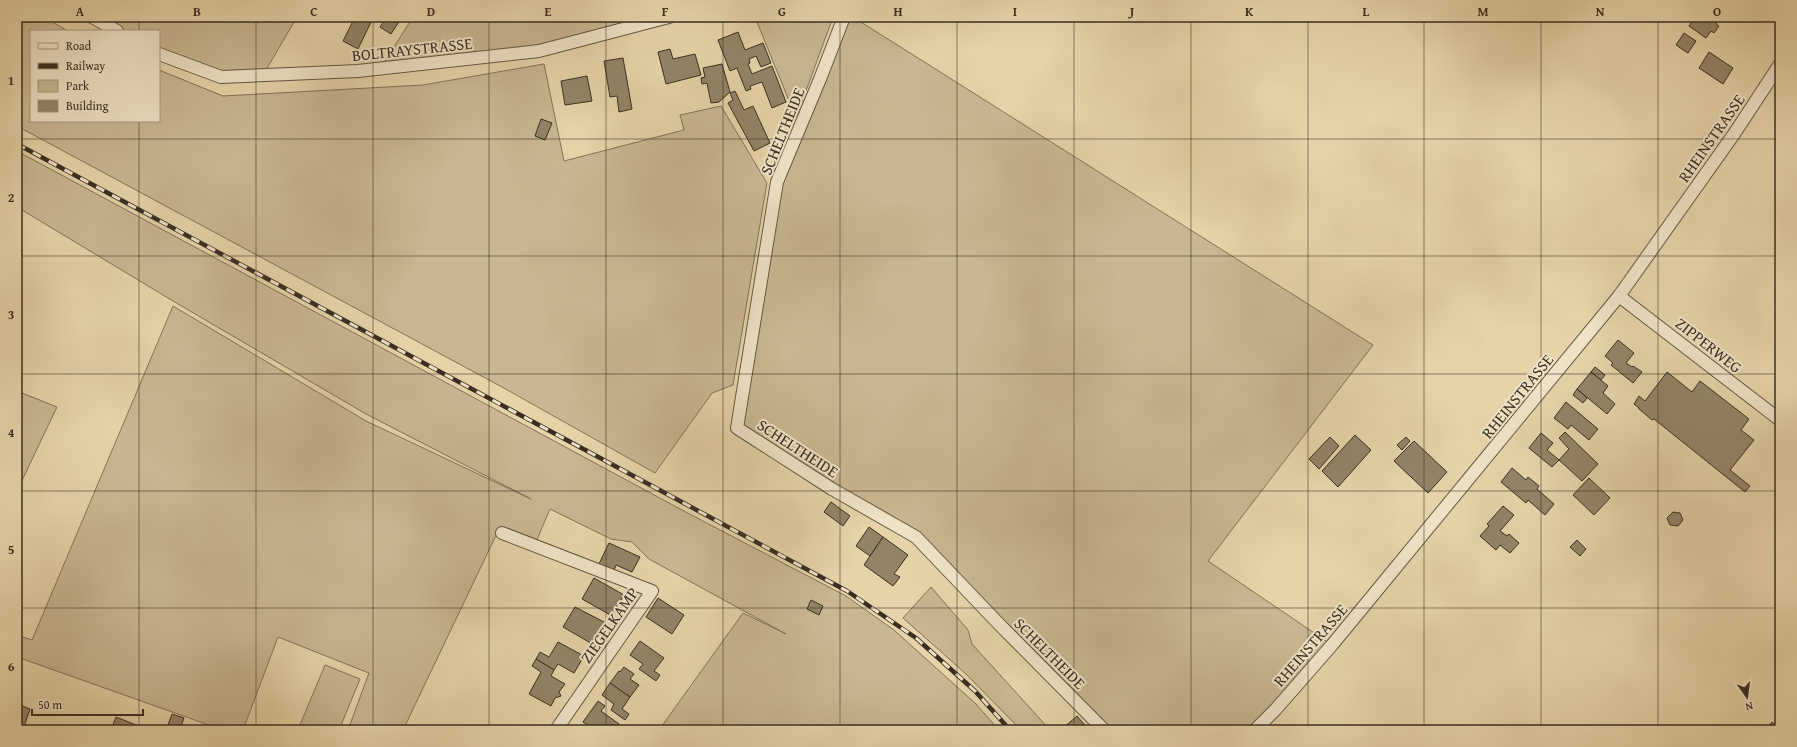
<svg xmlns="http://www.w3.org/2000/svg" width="1797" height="747" viewBox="0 0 1797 747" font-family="'Gentium Book Plus',serif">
	<rect width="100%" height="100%" fill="#e6d3a8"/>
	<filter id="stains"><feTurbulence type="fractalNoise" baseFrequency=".005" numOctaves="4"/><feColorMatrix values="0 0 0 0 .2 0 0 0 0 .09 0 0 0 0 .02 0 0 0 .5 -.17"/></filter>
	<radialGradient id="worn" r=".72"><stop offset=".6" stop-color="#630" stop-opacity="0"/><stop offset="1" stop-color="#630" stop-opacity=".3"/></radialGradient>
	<g fill="#c9b791" stroke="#82725a">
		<path d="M17,17h27l24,14h-37v90h128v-51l64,26 200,-11 121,-21 20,97 120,-31 -4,-15 41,-9 46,77 -34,202 -21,8 -57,80 -153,-86 -485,-261z"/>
		<path d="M93,17h204l-34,58 -42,2 -62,-23v-23h-42z"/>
		<path d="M413,17h256l-130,34 -159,18z"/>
		<path d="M755,17h78l-37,101z"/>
		<path d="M844,17h9l520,328 -165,216 124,84 -77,85h-152l-187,-193 -179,-109 40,-246z"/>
		<path d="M17,151l665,359 164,86 48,34 82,74 23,26h-340l84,-117 43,21 -137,-75 -17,-17 -21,-3 -61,-30 -14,33 -36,-15 -97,203h-55l21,-57 -91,-36 -35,93h-20l-206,-73v-22l15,5 141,-334 193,115 165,78 -165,-85 -193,-113 -156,-94z"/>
		<path d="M17,391l40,16 -40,84z"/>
		<path d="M931,587l37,43 4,14 78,86h-29l-55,-56 -63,-56z"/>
		<path d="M325,665l35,14 -21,51h-26l-13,-5z"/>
	</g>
	<g fill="#938468" stroke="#3a2e22">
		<path d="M351,17l22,1 -15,31 -15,-8 11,-22z"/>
		<path d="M387,17h15l-11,17 -11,-7z"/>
		<path d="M1695,17h25l-4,7 3,2 -5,7 -3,-2 -5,7 -17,-12z"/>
		<path d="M738,32l7,18 18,-7 8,20 -10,4 -5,-11 -7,3 1,4 -2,1 4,10 20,-8 14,36 -14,6 -10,-26 -12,4 1,3 -5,2 -9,-23 -7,3 -12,-31z"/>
		<path d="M1684,33l12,8 -8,12 -12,-8z"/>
		<path d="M670,49l3,10 22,-5 6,21 -35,9 -8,-32z"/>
		<path d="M1709,52l24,16 -10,16 -24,-16z"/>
		<path d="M623,58l9,51 -13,3 -2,-16 -7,1 -6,-36z"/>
		<path d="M722,64l8,28 -11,10 -8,1 -4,-20 -5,1 -1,-6 4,-1 -2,-9z"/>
		<path d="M587,76l5,25 -27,4 -4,-24z"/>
		<path d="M735,91l9,19 9,-4 17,37 -16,8 -26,-48 5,-3 -3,-7z"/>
		<path d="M541,119l11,4 -7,17 -10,-4z"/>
		<path d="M1618,340l16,13 -8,10 6,4 1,-1 9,6 -9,11 -22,-18 2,-2 -8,-7z"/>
		<path d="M1595,367l10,8 -4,5 -10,-8z"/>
		<path d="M1591,372l17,14 -5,7 12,11 -8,10 -30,-25z"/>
		<path d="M1667,372l25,20 8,-11 49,38 -8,11 13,10 -24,30 20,16 -5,6 -91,-73 -2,1 -13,-11v-1l-5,-4 5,-8 6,5z"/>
		<path d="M1577,389l10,9 -4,5 -10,-8z"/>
		<path d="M1566,402l32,27 -9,11 -18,-15 -3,4 -14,-11z"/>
		<path d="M1565,432l33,32 -16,17 -23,-21 10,-11 -10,-11z"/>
		<path d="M1541,433l12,10 -6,7 12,10 -7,7 -23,-19z"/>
		<path d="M1355,435l16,15 -33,37 -16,-16z"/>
		<path d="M1330,437l9,9 -20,23 -10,-10z"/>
		<path d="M1406,437l4,4 -8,9 -5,-5z"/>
		<path d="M1414,441l33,31 -19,21 -34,-32z"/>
		<path d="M1512,468l14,12 2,-3 11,9 -2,3 17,15 -9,11 -17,-15 -2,3 -25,-21z"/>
		<path d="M1589,478l21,20 -16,17 -21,-20z"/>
		<path d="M831,502l19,14 -7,10 -19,-14z"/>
		<path d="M1503,506l11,9 -14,16 7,5 2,-2 10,9 -9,10 -10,-8 -4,5 -16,-14 9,-10 -2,-2z"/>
		<path d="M1673,512l7,1 3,7 -5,6 -8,-1 -3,-7z"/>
		<path d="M869,527l14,10 -13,19 -14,-10z"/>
		<path d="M883,537l25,18 -14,19 6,3 -7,9 -29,-21z"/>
		<path d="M1577,540l9,9 -6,7 -10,-9z"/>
		<path d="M609,543l31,14 -8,15 -16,-7 -3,8 -15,-7z"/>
		<path d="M594,578l30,17 -12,21 -30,-17z"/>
		<path d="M658,598l26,17 -12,19 -26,-17z"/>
		<path d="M811,600l12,6 -4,9 -12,-6z"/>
		<path d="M575,607l31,16 -12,22 -31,-18z"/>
		<path d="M640,641l24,17 -10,13 6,4 -4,6 -17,-12 4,-5 -13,-9z"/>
		<path d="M558,642l26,14 -10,17 -16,-9 -4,6 -18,-11 4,-7 9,5z"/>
		<path d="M536,659l18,11 -3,6 14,8 -6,8 2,4 -6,2 -4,8 -22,-12 12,-22 -9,-6z"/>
		<path d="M624,667l10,7 -4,5 9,6 -9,12 -20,-14 9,-12 1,1z"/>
		<path d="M610,683l20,14 -8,12 7,5 -4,6 -14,-10 3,-6 -12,-9z"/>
		<path d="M598,701l7,5 -4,5 18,13 -2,3 5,3h-27l-12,-8z"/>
		<path d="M17,704l13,5 -7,21h-6z"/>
		<path d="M172,714l12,4 -4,11 -12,-4z"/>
		<path d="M1077,716l12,14h-28z"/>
		<path d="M116,717l20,8 -2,5h-23z"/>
		<path d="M1772,722l8,7v1h-15z"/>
	</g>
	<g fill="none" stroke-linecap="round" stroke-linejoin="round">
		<defs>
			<g id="street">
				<path d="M92,17l25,14"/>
				<path d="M844,17l-24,62 -43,103 -40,246 95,61 84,48 81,85 107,108"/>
				<path d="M159,54l62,23 137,-6 181,-20 130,-34"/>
				<path d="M1619,296l161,124"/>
				<path d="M502,533l150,58 -96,139"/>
				<path d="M1255,730l21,-21 56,-64 287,-349 115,-162 46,-70"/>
			</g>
		</defs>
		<use href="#street" stroke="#655744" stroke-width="14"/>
		<use href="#street" stroke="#efe2c6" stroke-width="12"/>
		<defs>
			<path id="rail" d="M17,144l830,447 69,47 59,53 35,39"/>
		</defs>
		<use href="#rail" stroke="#3a2e22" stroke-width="4.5"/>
		<use href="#rail" stroke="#efe2c6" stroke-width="3" stroke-dasharray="9" stroke-linecap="butt"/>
	</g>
	<path fill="none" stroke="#3a2e22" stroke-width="1" stroke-opacity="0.55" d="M139,17v14M256,17v713M373,17v713M489,17v713M606,17v713M723,17v713M840,17v713M957,17v713M1074,17v713M1191,17v713M1308,17v713M1424,17v713M1541,17v713M1658,17v713M139,121v609M17,139h1763M17,256h1763M17,374h1763M17,491h1763M17,608h1763"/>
	<g text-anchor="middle" stroke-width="4" stroke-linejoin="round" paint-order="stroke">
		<g font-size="16" fill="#3a2e22" stroke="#efe2c6">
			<text transform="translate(412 49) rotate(-6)" y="6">BOLTRAYSTRASSE</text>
			<text transform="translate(782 131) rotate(-68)" y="6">SCHELTHEIDE</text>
			<text transform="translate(1711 138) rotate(-55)" y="6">RHEINSTRASSE</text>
			<text transform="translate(1709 345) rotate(38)" y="6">ZIPPERWEG</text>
			<text transform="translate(1517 396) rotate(-51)" y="6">RHEINSTRASSE</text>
			<text transform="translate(798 448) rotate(33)" y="6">SCHELTHEIDE</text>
			<text transform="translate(609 625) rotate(-55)" y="6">ZIEGELKAMP</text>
			<text transform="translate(1310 645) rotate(-49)" y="6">RHEINSTRASSE</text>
			<text transform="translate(1050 653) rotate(45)" y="6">SCHELTHEIDE</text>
		</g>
	</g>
	<rect width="1797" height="747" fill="none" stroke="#e6d3a8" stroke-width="44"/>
	<rect x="30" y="30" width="130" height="92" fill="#efe2c6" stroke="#a79a84"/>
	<rect x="38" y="43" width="20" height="6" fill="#efe2c6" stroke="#a79a84"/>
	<text x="66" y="50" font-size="12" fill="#3a2e22">Road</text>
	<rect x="38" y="63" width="20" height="6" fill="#3a2e22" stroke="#a79a84"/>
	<text x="66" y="70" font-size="12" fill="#3a2e22">Railway</text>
	<rect x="38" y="80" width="20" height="12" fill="#c9b791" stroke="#a79a84"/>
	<text x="66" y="90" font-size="12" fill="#3a2e22">Park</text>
	<rect x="38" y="100" width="20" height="12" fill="#938468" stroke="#a79a84"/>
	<text x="66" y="110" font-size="12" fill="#3a2e22">Building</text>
	<g transform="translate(1747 697) rotate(166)" stroke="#efe2c6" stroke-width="3" paint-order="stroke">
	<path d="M0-3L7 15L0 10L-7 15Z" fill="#3a2e22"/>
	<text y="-6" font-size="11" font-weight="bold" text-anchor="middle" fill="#3a2e22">N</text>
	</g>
	<path d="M32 709v6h111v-6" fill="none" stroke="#3a2e22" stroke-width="2"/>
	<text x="38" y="709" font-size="12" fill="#3a2e22" stroke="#efe2c6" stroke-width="3" paint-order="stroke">50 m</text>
	<rect x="22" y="22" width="1753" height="703" fill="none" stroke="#3a2e22" stroke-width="1.5"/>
	<g font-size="13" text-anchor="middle" font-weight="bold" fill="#3a2e22">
		<text x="80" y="16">A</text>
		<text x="197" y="16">B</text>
		<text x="314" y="16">C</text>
		<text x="431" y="16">D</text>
		<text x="548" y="16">E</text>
		<text x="665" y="16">F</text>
		<text x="782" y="16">G</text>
		<text x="898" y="16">H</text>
		<text x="1015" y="16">I</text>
		<text x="1132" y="16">J</text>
		<text x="1249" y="16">K</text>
		<text x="1366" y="16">L</text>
		<text x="1483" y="16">M</text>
		<text x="1600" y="16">N</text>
		<text x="1717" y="16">O</text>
		<text x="11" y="85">1</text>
		<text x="11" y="202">2</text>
		<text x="11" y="319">3</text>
		<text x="11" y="437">4</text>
		<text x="11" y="554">5</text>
		<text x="11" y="671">6</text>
	</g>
	<rect width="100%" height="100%" filter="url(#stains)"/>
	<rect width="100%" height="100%" fill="url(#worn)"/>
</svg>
